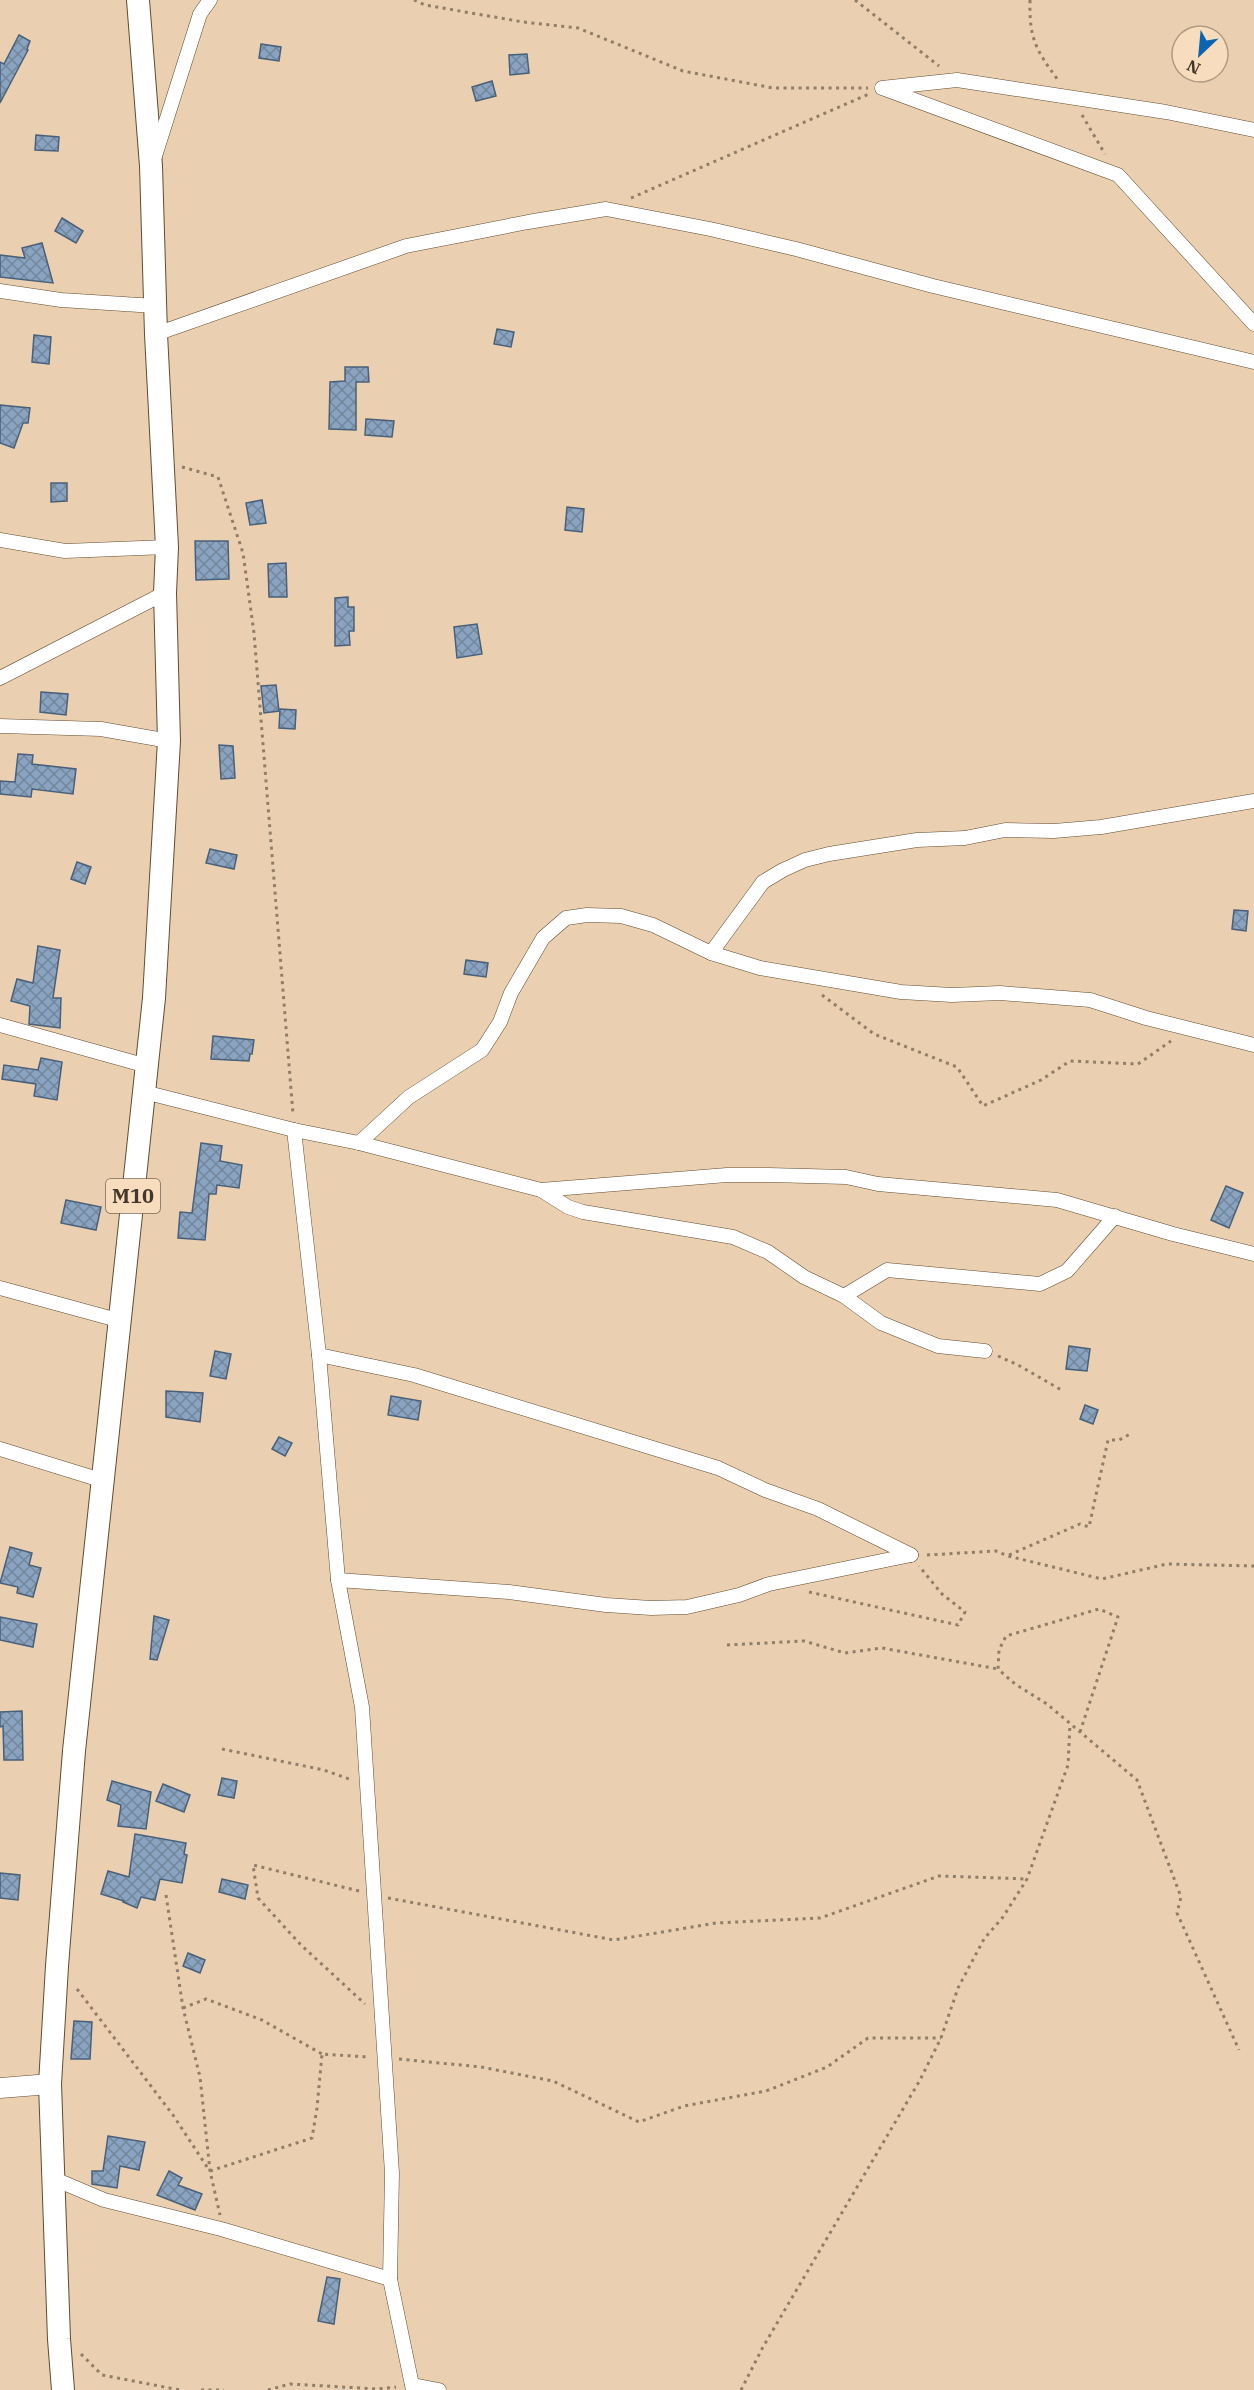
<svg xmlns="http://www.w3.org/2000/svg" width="1254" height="2390" viewBox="0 0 1254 2390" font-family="'IBM Plex Serif',serif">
	<defs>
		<pattern id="building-cross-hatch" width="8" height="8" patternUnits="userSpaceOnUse" patternTransform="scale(1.5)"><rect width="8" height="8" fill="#89a3c0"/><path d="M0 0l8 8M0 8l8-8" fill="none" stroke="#72869c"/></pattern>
	</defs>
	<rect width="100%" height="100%" fill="#ead0b0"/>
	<g fill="url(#building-cross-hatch)" stroke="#49607a" stroke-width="1.5">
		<path d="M19,35l11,6 -3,8 1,1 -28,53v-41l4,2z"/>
		<path d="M261,44l20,3 -2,14 -20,-3z"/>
		<path d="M527,54l2,19 -19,2 -1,-20z"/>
		<path d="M492,81l4,15 -20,5 -4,-14z"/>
		<path d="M36,135l23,2 -1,14 -23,-1z"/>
		<path d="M62,218l21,13 -7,12 -21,-12z"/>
		<path d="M42,243l11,40 -53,-6v-22l25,3 -3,-10z"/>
		<path d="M497,329l17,3 -3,15 -17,-3z"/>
		<path d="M34,335l17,2 -2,27 -17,-2z"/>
		<path d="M345,367h23l1,15h-13v48l-27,-1 1,-47 15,-1z"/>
		<path d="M0,405l30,3 -2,15h-5l-9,25 -14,-5z"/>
		<path d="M366,419l28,2 -2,16 -27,-2z"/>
		<path d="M51,483h16v18l-16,1z"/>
		<path d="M262,500l4,23 -16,2 -4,-22z"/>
		<path d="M567,507l17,2 -2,23 -17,-2z"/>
		<path d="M195,541h33l1,38 -33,1z"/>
		<path d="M286,563l1,34h-18l-1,-33z"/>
		<path d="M348,597v10h6v24h-5l1,14 -15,1v-48z"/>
		<path d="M477,624l5,30 -25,4 -3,-31z"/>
		<path d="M276,685l3,26 -15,2 -3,-27z"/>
		<path d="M41,692l27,2 -2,21 -26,-3z"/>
		<path d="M280,709l16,1 -1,19 -16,-1z"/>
		<path d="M219,745l14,1 2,32 -14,1z"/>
		<path d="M18,754l15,1 -1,9 44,5 -3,25 -41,-5 -1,8 -31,-3v-13l15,1z"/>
		<path d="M210,849l27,6 -3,14 -28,-6z"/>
		<path d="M77,862l14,5 -6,17 -14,-5z"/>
		<path d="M1234,910l14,1 -2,20 -14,-2z"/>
		<path d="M38,946l22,4 -7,48h8l-1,30 -31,-4 1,-18 -19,-5 6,-22 16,4z"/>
		<path d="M466,960l22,3 -2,14 -22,-3z"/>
		<path d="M213,1036l41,4 -2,14h-2l-1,7 -38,-2z"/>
		<path d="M41,1058l21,4 -5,38 -23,-4 2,-12 -34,-5 2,-14 34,5z"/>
		<path d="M201,1143l21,3 -2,15 22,4 -3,23 -22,-3 -1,9h-7l-4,46 -27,-2 2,-26 12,1z"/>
		<path d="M1226,1186l17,7 -14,35 -18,-8z"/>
		<path d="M66,1200l35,7 -5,23 -35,-7z"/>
		<path d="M1069,1346l21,3 -3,22 -21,-2z"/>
		<path d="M215,1351l16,3 -5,25 -16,-3z"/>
		<path d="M166,1391l37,2 -3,29 -34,-5z"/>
		<path d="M391,1396l30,5 -3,19 -30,-5z"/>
		<path d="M1085,1405l13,5 -5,14 -13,-5z"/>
		<path d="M279,1437l13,6 -7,13 -13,-7z"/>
		<path d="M10,1547l22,6 -3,12 12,3 -8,29 -16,-4 1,-6 -18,-4z"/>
		<path d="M154,1616l15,4 -12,40 -7,-1z"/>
		<path d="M0,1617l37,7 -4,23 -33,-7z"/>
		<path d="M22,1711l1,49h-19l-1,-34 -3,1v-15z"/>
		<path d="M222,1778l15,3 -3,17 -16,-3z"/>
		<path d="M112,1781l39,11 -5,37 -28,-3 3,-21 -14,-5z"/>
		<path d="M163,1784l27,11 -6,17 -28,-11z"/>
		<path d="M135,1834l51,9 -2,11 3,1 -5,28 -22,-4 -5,21 -14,-3 -4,11 -14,-6 1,-1 -23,-7 7,-23 21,6z"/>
		<path d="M0,1873l20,2 -2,25 -18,-2z"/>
		<path d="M222,1879l26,6 -3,14 -26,-7z"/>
		<path d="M188,1953l17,7 -5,13 -17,-7z"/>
		<path d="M74,2021l18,1 -2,37h-19z"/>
		<path d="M108,2136l37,6 -6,28 -19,-4 -3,22 -25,-4v-13h11z"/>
		<path d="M169,2171l13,7 -4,7 24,9 -7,16 -38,-15z"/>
		<path d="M327,2277l13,2 -6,45 -16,-3z"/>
	</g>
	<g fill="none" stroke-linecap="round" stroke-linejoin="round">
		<defs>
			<g id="street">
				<path d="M1254,130l-88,-18 -209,-32 -75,8 236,87 136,149"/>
				<path d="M155,156l45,-142 10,-14"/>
				<path d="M0,291l61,9 94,6"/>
				<path d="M156,334l250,-88 122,-24 78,-13 104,20 86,20 137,37 321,76"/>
				<path d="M0,540l65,11 102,-4"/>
				<path d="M0,678l165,-85"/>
				<path d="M0,726l101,3 68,12"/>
				<path d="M711,953l49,15 141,24 51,3 48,-2 90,7 56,18 108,27"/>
				<path d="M0,1025l147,41"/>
				<path d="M144,1092l150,38 25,225 19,225 24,127 30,466 -2,106 23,111"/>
				<path d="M294,1130l65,13 182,47 186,-15h42l77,2 32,7 179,16 116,34 81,20"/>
				<path d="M359,1143l50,-46 73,-47 18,-28 11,-29 32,-55 23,-20 21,-3 34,1 32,9 58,28 52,-71 20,-12 22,-10 24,-6 88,-14 48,-2 40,-8 49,1 47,-4 153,-26"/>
				<path d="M541,1190l27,17 15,5 150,25 35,15 36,25 40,19 37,27 57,23 47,5"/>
				<path d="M0,1288l121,33"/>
				<path d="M844,1296l43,-26 153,14 27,-13 48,-55"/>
				<path d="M319,1355l95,20 304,93 47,22 53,19 93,46"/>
				<path d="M0,1449l104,32"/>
				<path d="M338,1580l171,12 97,13 45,3 36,-1 52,-12 30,-11 142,-29"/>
				<path d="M52,2178l52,22 117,29 169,50"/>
				<path d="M413,2385l26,5"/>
			</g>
			<path id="secondary" d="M0,2088l50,-4"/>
			<path id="primary" d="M63,2390l-4,-51 -9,-255 7,-118 17,-215 80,-753 15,-257 -4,-148 2,-46 -11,-213 -5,-168 -13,-166"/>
		</defs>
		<use href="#street" stroke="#624c30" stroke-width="15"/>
		<use href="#secondary" stroke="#624c30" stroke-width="21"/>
		<use href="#primary" stroke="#624c30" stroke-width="24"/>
		<g stroke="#907e69" stroke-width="3" stroke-dasharray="3 4.5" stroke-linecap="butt">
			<path d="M414,0l11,5 98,17 55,6 105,43 90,17h95"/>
			<path d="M855,0l84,66"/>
			<path d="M1030,0c-1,39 6,50 28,80"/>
			<path d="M1082,115l23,39"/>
			<path d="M631,198l238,-104"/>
			<path d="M182,467l36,10 25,76 11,80 39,481"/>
			<path d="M822,995l52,39 83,33 26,39 58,-26 29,-19 68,3 33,-23"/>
			<path d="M998,1356l20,9 45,26"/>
			<path d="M927,1555l69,-4 12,5 94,23 65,-15 87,2"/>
			<path d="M1009,1555l71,-31 9,3 19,-87h11l13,-7"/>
			<path d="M809,1592l149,33 7,-13 -23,-18 -23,-28"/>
			<path d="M727,1645l77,-4 41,12 37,-5 116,21"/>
			<path d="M1080,1732l38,-115 -19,-8 -93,27 -7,14 -1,19 17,15 32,20 90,76 44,117 -4,16 62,137"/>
			<path d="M222,1749l102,21 28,10"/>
			<path d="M359,1891l-106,-26 5,33 43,47 64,59"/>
			<path d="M166,1895l17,113 17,69 10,94 10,44"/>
			<path d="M388,1898l226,42 102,-17 104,-5 119,-42 88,3"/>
			<path d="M77,1989l96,126 36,55"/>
			<path d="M183,2008l23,-9 56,21 60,34"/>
			<path d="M399,2059l82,8 72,14 86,41 45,-16 82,-15 61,-24 41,-29h73"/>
			<path d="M210,2171l102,-33 5,-30 5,-54 46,3"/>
			<path d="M81,2354l21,21 78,15"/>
			<path d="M201,2390h23"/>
			<path d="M268,2390l22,-6 88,5 18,-2"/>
			<path d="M741,2390l22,-43 157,-267 21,-42 17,-50 26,-49 19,-22 24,-38 41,-114 2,-41"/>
		</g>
		<use href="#street" stroke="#fff" stroke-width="14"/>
		<use href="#secondary" stroke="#fff" stroke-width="20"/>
		<use href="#primary" stroke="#fff" stroke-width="22"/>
	</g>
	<g text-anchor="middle" stroke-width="4.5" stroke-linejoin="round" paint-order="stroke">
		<rect fill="#f7ddbd" stroke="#786957" stroke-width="1.5" x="106" y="1179" width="54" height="34" rx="4.5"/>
		<g font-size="20" font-weight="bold" fill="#42372b">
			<text x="133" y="1203">M10</text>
		</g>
	</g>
	<g transform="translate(1200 54) rotate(206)"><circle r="28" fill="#f7ddbd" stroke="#af9b83" stroke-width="1.5"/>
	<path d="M0-4.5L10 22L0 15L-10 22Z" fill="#0a64b2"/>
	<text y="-9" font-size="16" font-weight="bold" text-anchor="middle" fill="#42372b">N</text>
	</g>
</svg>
